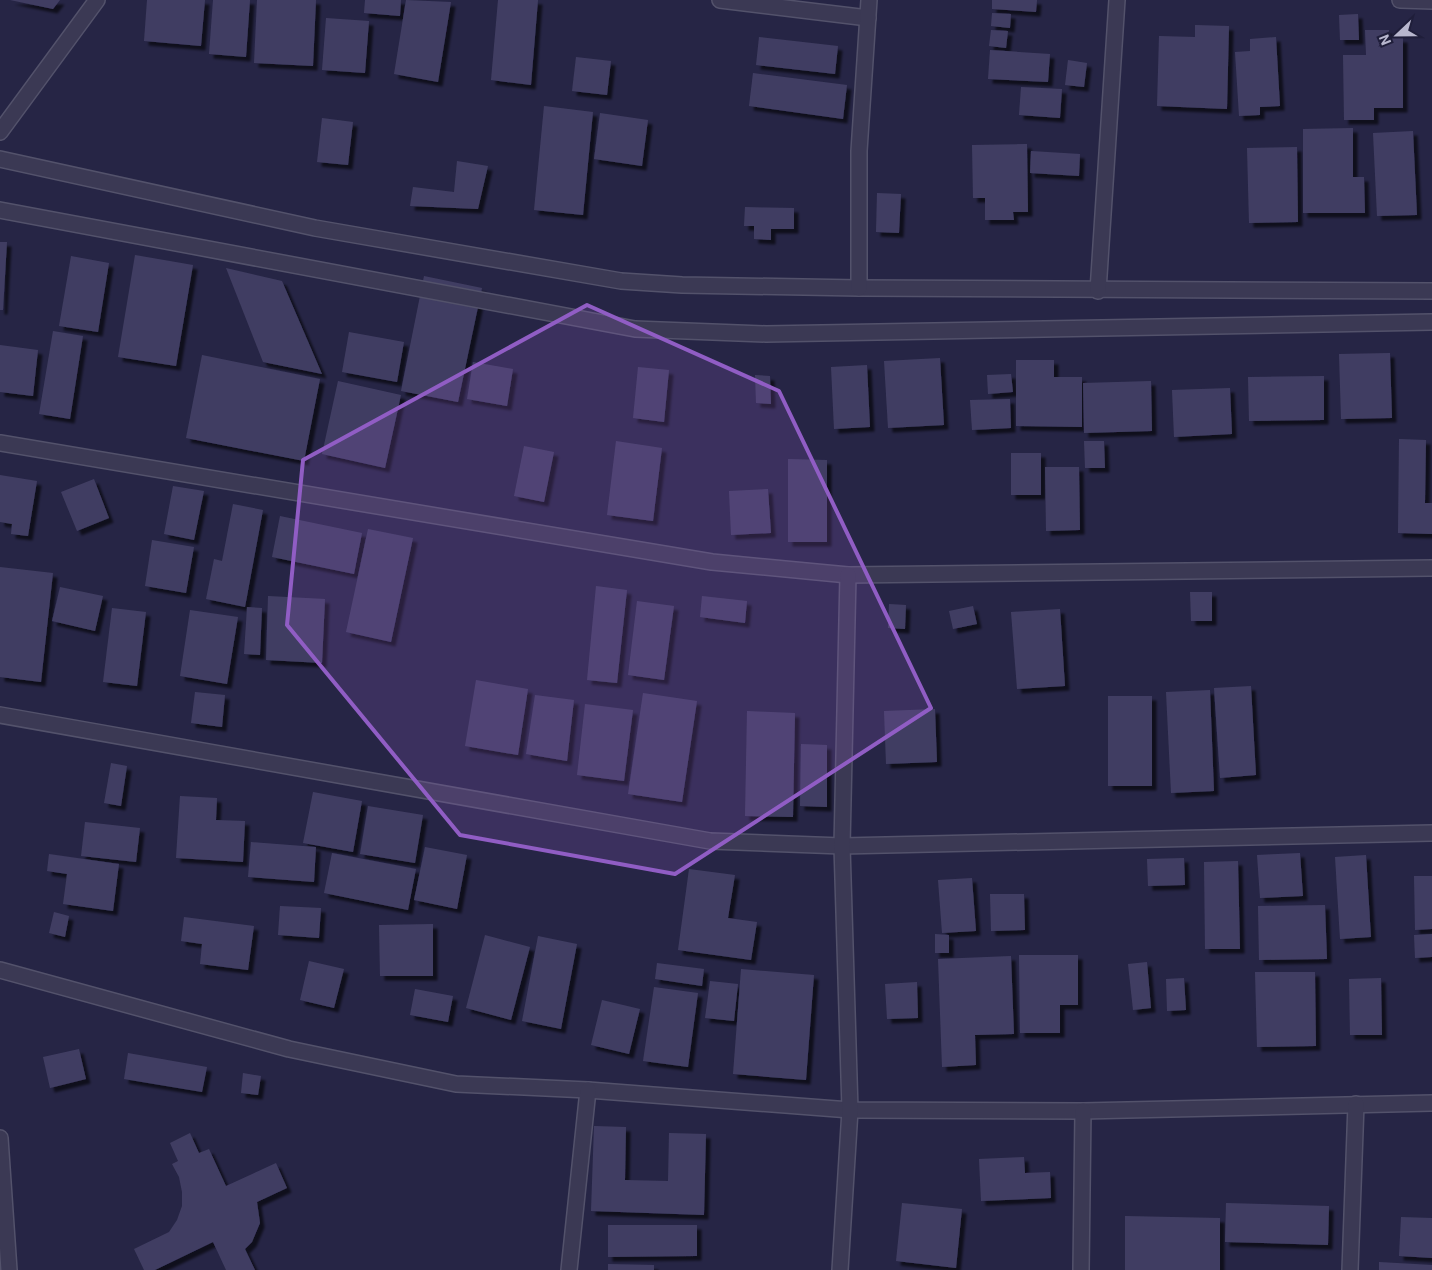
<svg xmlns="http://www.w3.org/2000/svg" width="1432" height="1270" viewBox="0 0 1432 1270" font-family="Roboto,sans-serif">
	<defs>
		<filter id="shadow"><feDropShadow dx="4.5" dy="4.5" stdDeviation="1" flood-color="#0009"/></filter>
	</defs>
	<rect width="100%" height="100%" fill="#262545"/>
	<g fill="#403e62" filter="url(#shadow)">
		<path d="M10,0h50l-7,9z"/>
		<path d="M147,0h58l-4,46 -57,-5z"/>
		<path d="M213,0h37l-4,57 -37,-3z"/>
		<path d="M257,0h59l-3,66 -59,-3z"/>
		<path d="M365,0h36l-1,16 -36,-3z"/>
		<path d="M406,0l45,2 -13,80 -44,-8z"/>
		<path d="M498,0h40l-7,85 -40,-5z"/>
		<path d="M992,0h45l-1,12 -44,-3z"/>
		<path d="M992,13l19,1 -1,14 -19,-2z"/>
		<path d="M1358,14l1,26h-19l-1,-25z"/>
		<path d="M326,18l43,3 -4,52 -43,-3z"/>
		<path d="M1195,25l34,1 -2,83 -70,-3 2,-70 36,1z"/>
		<path d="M991,30l17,1 -2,17 -17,-2z"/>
		<path d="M1365,30h24v8h14v70h-29v12h-30l-1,-65h23z"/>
		<path d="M759,37l79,9 -3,28 -79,-9z"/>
		<path d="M1276,37l4,69 -20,1v8l-21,1 -4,-64 15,-1v-12z"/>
		<path d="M990,50l60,4 -2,28 -60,-3z"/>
		<path d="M576,57l35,4 -4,34 -35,-4z"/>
		<path d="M1068,60l19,3 -3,24 -19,-2z"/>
		<path d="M753,73l94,12 -4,34 -94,-13z"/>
		<path d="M1021,87l41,2 -2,29 -41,-3z"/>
		<path d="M544,106l49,6 -10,103 -49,-5z"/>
		<path d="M600,113l48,7 -6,46 -48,-7z"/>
		<path d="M322,118l31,4 -5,43 -31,-3z"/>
		<path d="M1353,128v49h11l1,36h-62v-84z"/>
		<path d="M1413,131l4,84 -40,1 -4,-83z"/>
		<path d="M1027,144l1,68h-15l1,8h-29v-22h-12l-1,-53z"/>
		<path d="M1297,147l1,75 -49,1 -2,-75z"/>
		<path d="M1031,151l49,3 -1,22 -49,-3z"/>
		<path d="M457,161l31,5 -10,43 -68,-3 3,-19 41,5z"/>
		<path d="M877,193l24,1 -2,39 -23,-1z"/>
		<path d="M745,207l49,1v21h-23v11l-17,-1v-13h-10z"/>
		<path d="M0,242h7l-4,68h-3z"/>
		<path d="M135,255l58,10 -17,101 -58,-9z"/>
		<path d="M71,256l38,7 -11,69 -39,-6z"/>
		<path d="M226,268l56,13 40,93 -59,-12z"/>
		<path d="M424,276l58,12 -24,114 -57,-11z"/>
		<path d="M53,331l30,5 -13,83 -31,-5z"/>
		<path d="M349,332l55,10 -7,40 -55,-10z"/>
		<path d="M0,345l38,5 -5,46 -33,-4z"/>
		<path d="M1390,353l2,65 -51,1 -2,-65z"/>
		<path d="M202,355l118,24 -16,82 -118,-23z"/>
		<path d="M940,358l4,67 -56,3 -4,-67z"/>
		<path d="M1016,360h38v17h28v50l-66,-1z"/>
		<path d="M473,362l40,7 -6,37 -40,-7z"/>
		<path d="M867,365l3,62 -36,2 -3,-62z"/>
		<path d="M638,367l31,3 -5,52 -31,-4z"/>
		<path d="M1011,374l2,18 -25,2 -1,-19z"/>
		<path d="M755,375l15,1 1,28 -15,-1z"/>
		<path d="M1324,376v44l-75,1 -1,-44z"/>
		<path d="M338,381l63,14 -16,73 -63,-14z"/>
		<path d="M1151,381l1,50 -68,2 -1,-50z"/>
		<path d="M1230,388l2,46 -58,3 -2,-47z"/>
		<path d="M1010,399l1,29 -39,2 -2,-30z"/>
		<path d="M1399,439l27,1 -1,63h7v31l-34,-1z"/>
		<path d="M616,441l46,7 -9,73 -46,-6z"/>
		<path d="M1084,441h20l1,27h-20z"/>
		<path d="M524,446l30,6 -10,50 -30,-6z"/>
		<rect x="1011" y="453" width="30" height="42"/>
		<path d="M788,459l39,1v82h-39z"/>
		<path d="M1045,467h34l1,63 -34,1z"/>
		<path d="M0,475l37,6 -9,55 -17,-2 1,-10 -12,-2z"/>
		<path d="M94,479l15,39 -32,13 -16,-39z"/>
		<path d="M173,486l31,5 -10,49 -30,-6z"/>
		<path d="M768,489l3,44 -40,2 -2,-44z"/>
		<path d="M233,504l30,6 -18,97 -39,-8 8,-40 8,2z"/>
		<path d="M280,516l82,17 -8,41 -82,-17z"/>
		<path d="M368,529l45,9 -22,104 -45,-10z"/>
		<path d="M152,540l42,7 -8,46 -41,-7z"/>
		<path d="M0,567l53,6 -12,109 -41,-5z"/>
		<path d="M596,586l31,4 -10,93 -30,-3z"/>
		<path d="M60,587l43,9 -8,35 -43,-10z"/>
		<path d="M1190,592h22v29h-21z"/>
		<path d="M268,596l57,3 -3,64 -56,-3z"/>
		<path d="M702,596l45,5 -2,22 -45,-6z"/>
		<path d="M637,601l37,5 -10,74 -36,-5z"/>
		<path d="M889,604l17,1 -1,24 -17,-1z"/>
		<path d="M973,606l4,18 -24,5 -4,-18z"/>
		<path d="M247,607l15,1 -2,47 -16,-1z"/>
		<path d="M112,608l34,4 -9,74 -34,-4z"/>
		<path d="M1060,609l5,77 -48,3 -6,-77z"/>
		<path d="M190,610l48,7 -11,67 -47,-8z"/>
		<path d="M476,680l52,9 -10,66 -53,-9z"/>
		<path d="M1251,686l5,89 -36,3 -6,-90z"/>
		<path d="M1210,690l4,101 -43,2 -5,-101z"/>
		<path d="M195,692l30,3 -3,32 -31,-4z"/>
		<path d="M643,693l54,8 -15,101 -54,-8z"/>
		<path d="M535,695l39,5 -7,61 -41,-7z"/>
		<rect x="1108" y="696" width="44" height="90"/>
		<path d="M585,704l48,6 -9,71 -47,-6z"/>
		<path d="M935,709l2,53 -51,2 -2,-53z"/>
		<path d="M747,711l48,2 -2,104 -48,-1z"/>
		<path d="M801,744l26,1v62l-27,-1z"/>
		<path d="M111,763l16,3 -6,40 -17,-3z"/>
		<path d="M313,792l49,9 -9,51 -50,-9z"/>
		<path d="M180,796l37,2 -1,22 29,1 -2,41 -67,-4z"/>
		<path d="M368,806l55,9 -8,48 -55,-9z"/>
		<path d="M85,822l55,6 -4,34 -55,-6z"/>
		<path d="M251,842l65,5 -2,35 -66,-5z"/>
		<path d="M425,847l42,8 -10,54 -43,-9z"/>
		<path d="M332,853l84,16 -8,41 -84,-17z"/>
		<path d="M1300,853l3,43 -43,2 -3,-43z"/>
		<path d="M49,854l70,10 -6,47 -50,-7 4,-30 -20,-3z"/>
		<path d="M1366,855l5,82 -31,2 -5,-82z"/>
		<path d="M1184,858l1,27 -37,1 -1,-27z"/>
		<path d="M1238,861l2,88h-35l-1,-87z"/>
		<path d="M689,869l46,6 -7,43 29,4 -6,38 -73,-10z"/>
		<path d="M1414,876h18v53l-17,1z"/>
		<path d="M972,878l4,53 -34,2 -4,-53z"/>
		<path d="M990,894h34l1,36 -34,1z"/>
		<path d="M1325,905l2,54 -68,1 -1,-54z"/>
		<path d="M280,906l41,2 -2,30 -41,-3z"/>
		<path d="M54,912l15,4 -4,21 -16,-4z"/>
		<path d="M184,917l70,9 -6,44 -48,-6 2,-20 -21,-3z"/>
		<path d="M433,924v52h-53l-1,-51z"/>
		<path d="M935,934l14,1v18h-14z"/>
		<path d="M1432,934v23l-17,1 -1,-23z"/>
		<path d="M485,935l45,12 -19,73 -45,-12z"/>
		<path d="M538,936l39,8 -16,85 -39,-8z"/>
		<path d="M1019,955h59v50h-18v28h-40z"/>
		<path d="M1011,956l3,78 -39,1 1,30 -34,2 -4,-108z"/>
		<path d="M309,961l35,8 -10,39 -34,-8z"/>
		<path d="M1147,962l4,46 -18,2 -5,-46z"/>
		<path d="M657,963l47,6 -2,17 -47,-7z"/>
		<path d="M741,969l73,6 -8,105 -73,-6z"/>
		<path d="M1255,972h60l1,74 -59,1z"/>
		<path d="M1184,978l2,32 -19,1 -1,-32z"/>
		<path d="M1381,978l1,57h-32l-1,-56z"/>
		<path d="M710,981l28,3 -4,37 -29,-3z"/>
		<path d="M917,982l1,36 -31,1 -2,-35z"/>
		<path d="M654,987l44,6 -10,74 -45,-6z"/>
		<path d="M415,989l38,7 -5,26 -38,-7z"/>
		<path d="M602,1000l38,9 -11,45 -38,-9z"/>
		<path d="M79,1049l7,30 -36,9 -7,-31z"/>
		<path d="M128,1053l79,14 -5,25 -78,-13z"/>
		<path d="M243,1073l18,3 -3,19 -17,-2z"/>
		<path d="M594,1126l32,1 -1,53 43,1 1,-48 37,1 -2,81 -113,-4z"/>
		<path d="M190,1133l9,20 10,-4 17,37 50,-23 11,25 -30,14 3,21 -8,19 -7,7 10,21h-29l-13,-28 -58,28h-11l-10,-21 35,-17 8,-12 5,-14v-14l-3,-15 -7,-13 6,-3 -8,-18z"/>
		<path d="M1024,1157l1,16 25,-1 1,26 -70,3 -2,-42z"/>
		<path d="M902,1203l60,6 -6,59 -60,-7z"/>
		<path d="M1226,1203l103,3 -1,39 -103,-3z"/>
		<path d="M1125,1216l95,2v52h-95z"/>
		<path d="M1401,1217l31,1v40l-33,-2z"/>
		<path d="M608,1225h89v31l-89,1z"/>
		<path d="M1379,1262l53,3v5h-53z"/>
		<path d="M608,1264l46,1v5h-46z"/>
	</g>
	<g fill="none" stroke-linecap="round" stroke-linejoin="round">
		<defs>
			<g id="minor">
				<path d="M720,0l148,18"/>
				<path d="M1400,0l32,1"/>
				<path d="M0,132l97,-132"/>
				<path d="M0,159l315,69 306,53 61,4 177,3 573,3"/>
				<path d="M0,210l635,119 131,5 666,-12"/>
				<path d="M859,288v-137l10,-151"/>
				<path d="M1098,291l19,-291"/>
				<path d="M0,443l712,119 136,13 584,-7"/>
				<path d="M0,715l710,126 132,5 590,-13"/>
				<path d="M0,970l289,79 167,35 132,6 262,20 233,1 349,-8"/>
				<path d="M0,1138l9,132"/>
				<path d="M569,1270l19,-180"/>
				<path d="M840,1270l10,-160 -8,-264 6,-271"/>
				<path d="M1081,1270l2,-159"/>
				<path d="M1350,1270l6,-166"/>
			</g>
		</defs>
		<use href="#minor" stroke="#53526b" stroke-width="18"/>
		<use href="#minor" stroke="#3b3954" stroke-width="15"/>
	</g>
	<path fill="#905dc4" fill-opacity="0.2" stroke="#905dc4" stroke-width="4" stroke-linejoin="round" d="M587,305l192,86 152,317 -256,166 -215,-39 -173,-210 16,-165z"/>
	<g transform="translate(1397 35) rotate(248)" stroke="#1f1e3a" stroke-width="4" paint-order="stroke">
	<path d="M0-4L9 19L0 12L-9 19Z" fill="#b8b7ce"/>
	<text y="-8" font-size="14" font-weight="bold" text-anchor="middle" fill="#b8b7ce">N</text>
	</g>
</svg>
